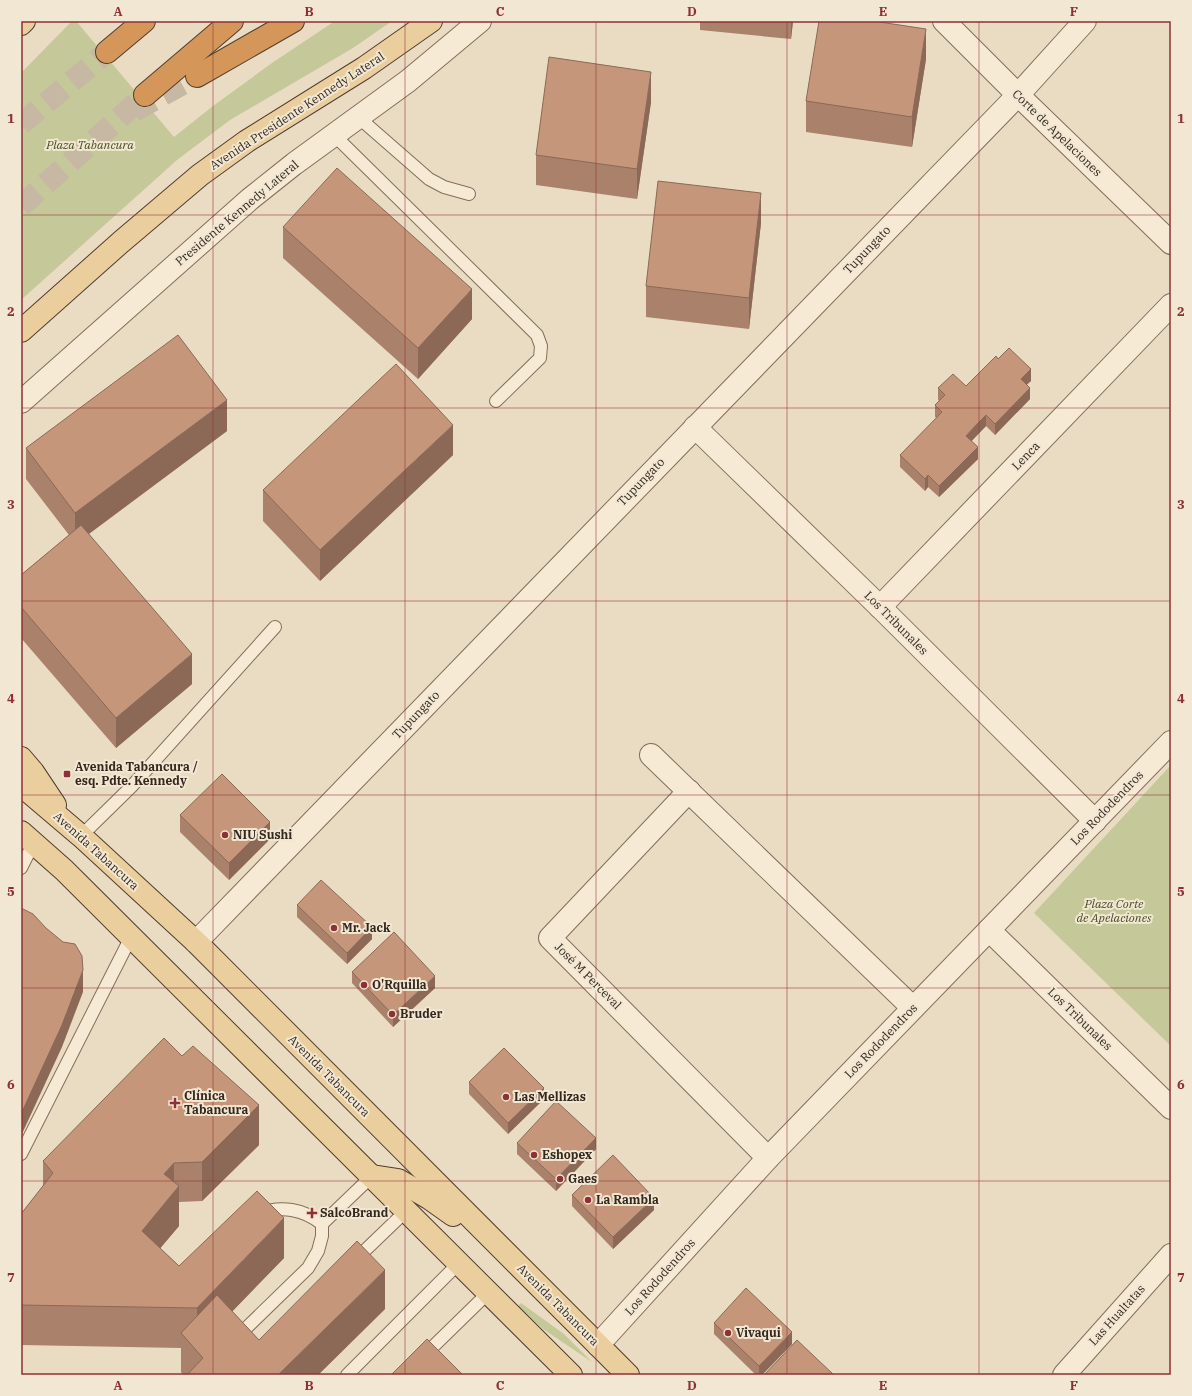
<svg xmlns="http://www.w3.org/2000/svg" width="1192" height="1396" viewBox="0 0 1192 1396" font-family="'IBM Plex Serif',serif">
	<rect width="100%" height="100%" fill="#eadcc3"/>
	<g fill="#c5c898">
		<path d="M72,21h4l98,116 39,-31 59,-43 63,-42h57l-39,27 -123,72 -53,40 -156,140v-227z"/>
		<path d="M1171,765v281l-137,-133z"/>
		<path d="M521,1303l43,31 28,28 -49,-33 -25,-23z"/>
	</g>
	<g fill="none" stroke-linecap="round" stroke-linejoin="round">
		<g stroke="#c6b8a2" stroke-width="22" stroke-dasharray="22 11" stroke-linecap="butt">
			<path d="M134,111l63,-35"/>
			<path d="M21,124l86,-72"/>
			<path d="M21,206l124,-111"/>
		</g>
		<defs>
			<g id="service">
				<path d="M358,117l71,62 15,8 25,7"/>
				<path d="M334,135l203,200 4,11 -1,12 -44,43"/>
				<path d="M81,836l50,-49 144,-160"/>
				<path d="M21,868l13,-26"/>
				<path d="M21,1154l110,-217"/>
				<path d="M260,1214c20,-9 44,-5 62,10"/>
				<path d="M354,1261l52,-50"/>
				<path d="M239,1335l69,-67 10,-17 4,-15v-12l50,-48"/>
				<path d="M347,1375l112,-112"/>
				<path d="M404,1375l84,-82"/>
			</g>
			<g id="minor">
				<path d="M944,21l74,74 153,148"/>
				<path d="M21,402l229,-203 44,-35 114,-83 72,-60"/>
				<path d="M695,427l185,180 215,214"/>
				<path d="M880,607l291,-302"/>
				<path d="M651,755l262,253"/>
				<path d="M689,791l-139,147 218,220"/>
				<path d="M989,930l182,178"/>
				<path d="M196,942l822,-847 67,-74"/>
				<path d="M598,1345l170,-187 403,-416"/>
			</g>
			<path id="tertiary" d="M1064,1375l107,-120"/>
			<g id="primary">
				<path d="M21,24l3,-3"/>
				<path d="M21,331l100,-89 79,-67 47,-34 117,-73 67,-47"/>
				<path d="M21,758l12,14 22,33"/>
				<path d="M21,785l60,51 115,106 432,433"/>
				<path d="M21,832l43,38 507,505"/>
				<path d="M372,1176l26,4 31,18 24,17"/>
			</g>
			<g id="motorway">
				<path d="M107,52l37,-31"/>
				<path d="M197,76l96,-55"/>
				<path d="M145,95l87,-74"/>
			</g>
		</defs>
		<use href="#service" stroke="#836e5b" stroke-width="14"/>
		<use href="#minor" stroke="#836e5b" stroke-width="24"/>
		<use href="#tertiary" stroke="#836e5b" stroke-width="24"/>
		<use href="#primary" stroke="#513d2f" stroke-width="24"/>
		<use href="#motorway" stroke="#513d2f" stroke-width="24"/>
		<use href="#service" stroke="#f6ead5" stroke-width="12"/>
		<use href="#minor" stroke="#f6ead5" stroke-width="22"/>
		<use href="#tertiary" stroke="#f6ead5" stroke-width="22"/>
		<use href="#primary" stroke="#ebce9d" stroke-width="22"/>
		<use href="#motorway" stroke="#d49759" stroke-width="22"/>
	</g>
	<g fill="#aa816a">
		<path d="M700,21h93l-2,18 -91,-9z"/>
		<path d="M926,59l-14,88 -106,-15v-31z"/>
		<path d="M651,102l-14,97 -101,-14v-30z"/>
		<path d="M761,223l-12,106 -103,-12v-31z"/>
		<path d="M283,227l189,92 -54,60 -135,-121z"/>
		<path d="M1031,381l-4,3 3,15 -35,36 -9,-9 -15,15 7,18 -39,38 -11,-10 -3,4 -25,-24v-12l37,-37 -2,-1v-12l4,-4 -1,-1v-12z"/>
		<path d="M227,431l-138,103 103,150 -76,64 -95,-110v-63l48,-40 -43,-56v-31z"/>
		<path d="M453,455l-133,126 -57,-60v-31z"/>
		<path d="M180,815l90,24 -41,41 -49,-48z"/>
		<path d="M297,905l75,34 -25,25 -50,-47z"/>
		<path d="M352,972l83,16 -42,39 -41,-44z"/>
		<path d="M469,1082l75,17 -36,35 -39,-40z"/>
		<path d="M517,1143l79,6 -40,42 -39,-37z"/>
		<path d="M259,1145l-57,56 -23,1v24l-19,22 19,18 105,-8 -52,53 27,29 126,-31 -67,66h-135l-2,-3v-24l-160,-3v-131l22,-28v-25z"/>
		<path d="M572,1195l82,15 -41,39 -41,-43z"/>
		<path d="M714,1323l78,21 -30,31h-6l-42,-41z"/>
	</g>
	<g fill="#8b6956">
		<path d="M791,21h2l-2,18z"/>
		<path d="M926,29v30l-14,88v-30z"/>
		<path d="M651,72v30l-14,97v-30z"/>
		<path d="M761,193v30l-12,106v-31z"/>
		<path d="M472,289v30l-54,60v-31z"/>
		<path d="M1031,369v12l-10,9v-11z"/>
		<path d="M1030,388v11l-35,36v-11z"/>
		<path d="M227,400v31l-152,113v-31z"/>
		<path d="M986,415v11l-20,21v-11z"/>
		<path d="M453,425v30l-133,126v-31z"/>
		<path d="M978,447v12l-39,38v-11z"/>
		<path d="M928,475v12l-3,4v-12z"/>
		<path d="M192,654v30l-76,64v-30z"/>
		<path d="M270,822v17l-41,41v-17z"/>
		<path d="M372,927v12l-25,25v-11z"/>
		<path d="M83,970v22l-21,55 -41,89v-22z"/>
		<path d="M435,976v12l-42,39v-12z"/>
		<path d="M544,1088v11l-36,35v-11z"/>
		<path d="M259,1105v40l-57,56v-39z"/>
		<path d="M596,1138v11l-40,42v-12z"/>
		<path d="M174,1163v30l5,-7v40l-37,44v-39l22,-57z"/>
		<path d="M654,1198v12l-41,39v-12z"/>
		<path d="M284,1218v40l-87,90v-40z"/>
		<path d="M385,1270v39l-67,66h-40z"/>
		<path d="M792,1332v12l-30,31h-3v-9z"/>
	</g>
	<g fill="#c6967b" stroke="#8b6956">
		<path d="M819,21h54l53,8 -14,88 -106,-16z"/>
		<path d="M549,57l102,15 -14,97 -101,-14z"/>
		<path d="M337,168l135,121 -54,59 -135,-121z"/>
		<path d="M658,181l103,12 -12,105 -103,-12z"/>
		<path d="M178,335l49,65 -152,113 -49,-65z"/>
		<path d="M1009,348l22,21 -10,10 9,9 -35,36 -9,-9 -10,10 -10,11 12,11 -39,39 -11,-11 -3,4 -25,-24 42,-43 -7,-7 10,-10 -7,-7 15,-14 13,12 30,-30 2,3z"/>
		<path d="M396,364l57,61 -133,125 -57,-60z"/>
		<path d="M81,525l111,129 -76,64 -95,-111v-32z"/>
		<path d="M222,774l48,48 -41,41 -49,-48z"/>
		<path d="M321,880l51,47 -25,26 -50,-48z"/>
		<path d="M21,908l12,6 13,14 17,14 12,2 7,12 1,14 -21,55 -41,89z"/>
		<path d="M394,932l41,44 -42,39 -41,-43z"/>
		<path d="M164,1038l18,18 11,-10 66,59 -57,57 -28,1 -10,11 15,12 -37,45 37,35 78,-75 27,27 -87,90 -176,-3v-91l32,-41 -10,-12z"/>
		<path d="M504,1048l40,40 -36,35 -39,-41z"/>
		<path d="M556,1101l40,37 -40,41 -39,-36z"/>
		<path d="M613,1155l41,43 -41,39 -41,-42z"/>
		<path d="M357,1241l28,29 -107,105h-91l16,-17 -22,-25 36,-38 42,45z"/>
		<path d="M746,1288l46,44 -33,34 -45,-43z"/>
		<path d="M427,1339l36,36h-72z"/>
		<path d="M797,1340l37,35h-70z"/>
	</g>
	<path fill="none" stroke="#8e3036" stroke-width="1" stroke-opacity="0.55" d="M213,21v1354M405,21v1354M596,21v1354M787,21v1354M979,21v1354M21,215h1150M21,408h1150M21,601h1150M21,795h1150M21,988h1150M21,1181h1150"/>
	<g fill="#8e3036" stroke="#f2e7d2" stroke-width="1.5">
		<rect x="63" y="770" width="8" height="8" rx="2"/>
		<circle cx="225" cy="835" r="4"/>
		<circle cx="334" cy="928" r="4"/>
		<circle cx="364" cy="985" r="4"/>
		<circle cx="392" cy="1014" r="4"/>
		<circle cx="506" cy="1097" r="4"/>
		<path d="M173 1097h4v4h4v4h-4v4h-4v-4h-4v-4h4z"/>
		<circle cx="534" cy="1155" r="4"/>
		<circle cx="560" cy="1179" r="4"/>
		<circle cx="588" cy="1200" r="4"/>
		<path d="M310 1207h4v4h4v4h-4v4h-4v-4h-4v-4h4z"/>
		<circle cx="728" cy="1333" r="4"/>
	</g>
	<g text-anchor="middle" stroke-width="4" stroke-linejoin="round" paint-order="stroke">
		<g font-size="12" fill="#34271e" stroke="#f2e7d2">
			<text transform="translate(297 111) rotate(-33)" y="4">Avenida Presidente Kennedy Lateral</text>
			<text transform="translate(1057 133) rotate(44)" y="4">Corte de Apelaciones</text>
			<text transform="translate(237 213) rotate(-40)" y="4">Presidente Kennedy Lateral</text>
			<text transform="translate(867 250) rotate(-46)" y="4">Tupungato</text>
			<text transform="translate(1026 456) rotate(-46)" y="4">Lenca</text>
			<text transform="translate(641 482) rotate(-46)" y="4">Tupungato</text>
			<text transform="translate(896 623) rotate(45)" y="4">Los Tribunales</text>
			<text transform="translate(416 715) rotate(-46)" y="4">Tupungato</text>
			<text transform="translate(1107 808) rotate(-46)" y="4">Los Rododendros</text>
			<text transform="translate(96 851) rotate(42)" y="4">Avenida Tabancura</text>
			<text transform="translate(588 976) rotate(45)" y="4">José M Perceval</text>
			<text transform="translate(1080 1019) rotate(44)" y="4">Los Tribunales</text>
			<text transform="translate(881 1041) rotate(-46)" y="4">Los Rododendros</text>
			<text transform="translate(329 1076) rotate(45)" y="4">Avenida Tabancura</text>
			<text transform="translate(660 1277) rotate(-48)" y="4">Los Rododendros</text>
			<text transform="translate(558 1305) rotate(45)" y="4">Avenida Tabancura</text>
			<text transform="translate(1117 1315) rotate(-48)" y="4">Las Hualtatas</text>
		</g>
		<g font-size="12" font-style="italic" fill="#474f26" stroke="#f2e7d2">
			<text x="90" y="149">Plaza Tabancura</text>
			<text x="1114" y="908">Plaza Corte<tspan x="1114" dy="14">de Apelaciones</tspan></text>
		</g>
		<g font-size="12" font-weight="bold" fill="#34271e" stroke="#f2e7d2" text-anchor="start">
			<text x="75" y="771">Avenida Tabancura /<tspan x="75" dy="14">esq. Pdte. Kennedy</tspan></text>
			<text x="233" y="839">NIU Sushi</text>
			<text x="342" y="932">Mr. Jack</text>
			<text x="372" y="989">O'Rquilla</text>
			<text x="400" y="1018">Bruder</text>
			<text x="184" y="1100">Clínica<tspan x="184" dy="14">Tabancura</tspan></text>
			<text x="514" y="1101">Las Mellizas</text>
			<text x="542" y="1159">Eshopex</text>
			<text x="568" y="1183">Gaes</text>
			<text x="596" y="1204">La Rambla</text>
			<text x="320" y="1217">SalcoBrand</text>
			<text x="736" y="1337">Vivaqui</text>
		</g>
	</g>
	<rect width="1192" height="1396" fill="none" stroke="#f2e7d2" stroke-width="44"/>
	<rect x="22" y="22" width="1148" height="1352" fill="none" stroke="#8e3036" stroke-width="1.5"/>
	<g font-size="13" text-anchor="middle" font-weight="bold" fill="#8e3036">
		<text x="118" y="16">A</text>
		<text x="309" y="16">B</text>
		<text x="500" y="16">C</text>
		<text x="692" y="16">D</text>
		<text x="883" y="16">E</text>
		<text x="1074" y="16">F</text>
		<text x="11" y="123">1</text>
		<text x="1181" y="123">1</text>
		<text x="11" y="316">2</text>
		<text x="1181" y="316">2</text>
		<text x="11" y="509">3</text>
		<text x="1181" y="509">3</text>
		<text x="11" y="703">4</text>
		<text x="1181" y="703">4</text>
		<text x="11" y="896">5</text>
		<text x="1181" y="896">5</text>
		<text x="11" y="1089">6</text>
		<text x="1181" y="1089">6</text>
		<text x="11" y="1282">7</text>
		<text x="1181" y="1282">7</text>
		<text x="118" y="1390">A</text>
		<text x="309" y="1390">B</text>
		<text x="500" y="1390">C</text>
		<text x="692" y="1390">D</text>
		<text x="883" y="1390">E</text>
		<text x="1074" y="1390">F</text>
	</g>
</svg>
